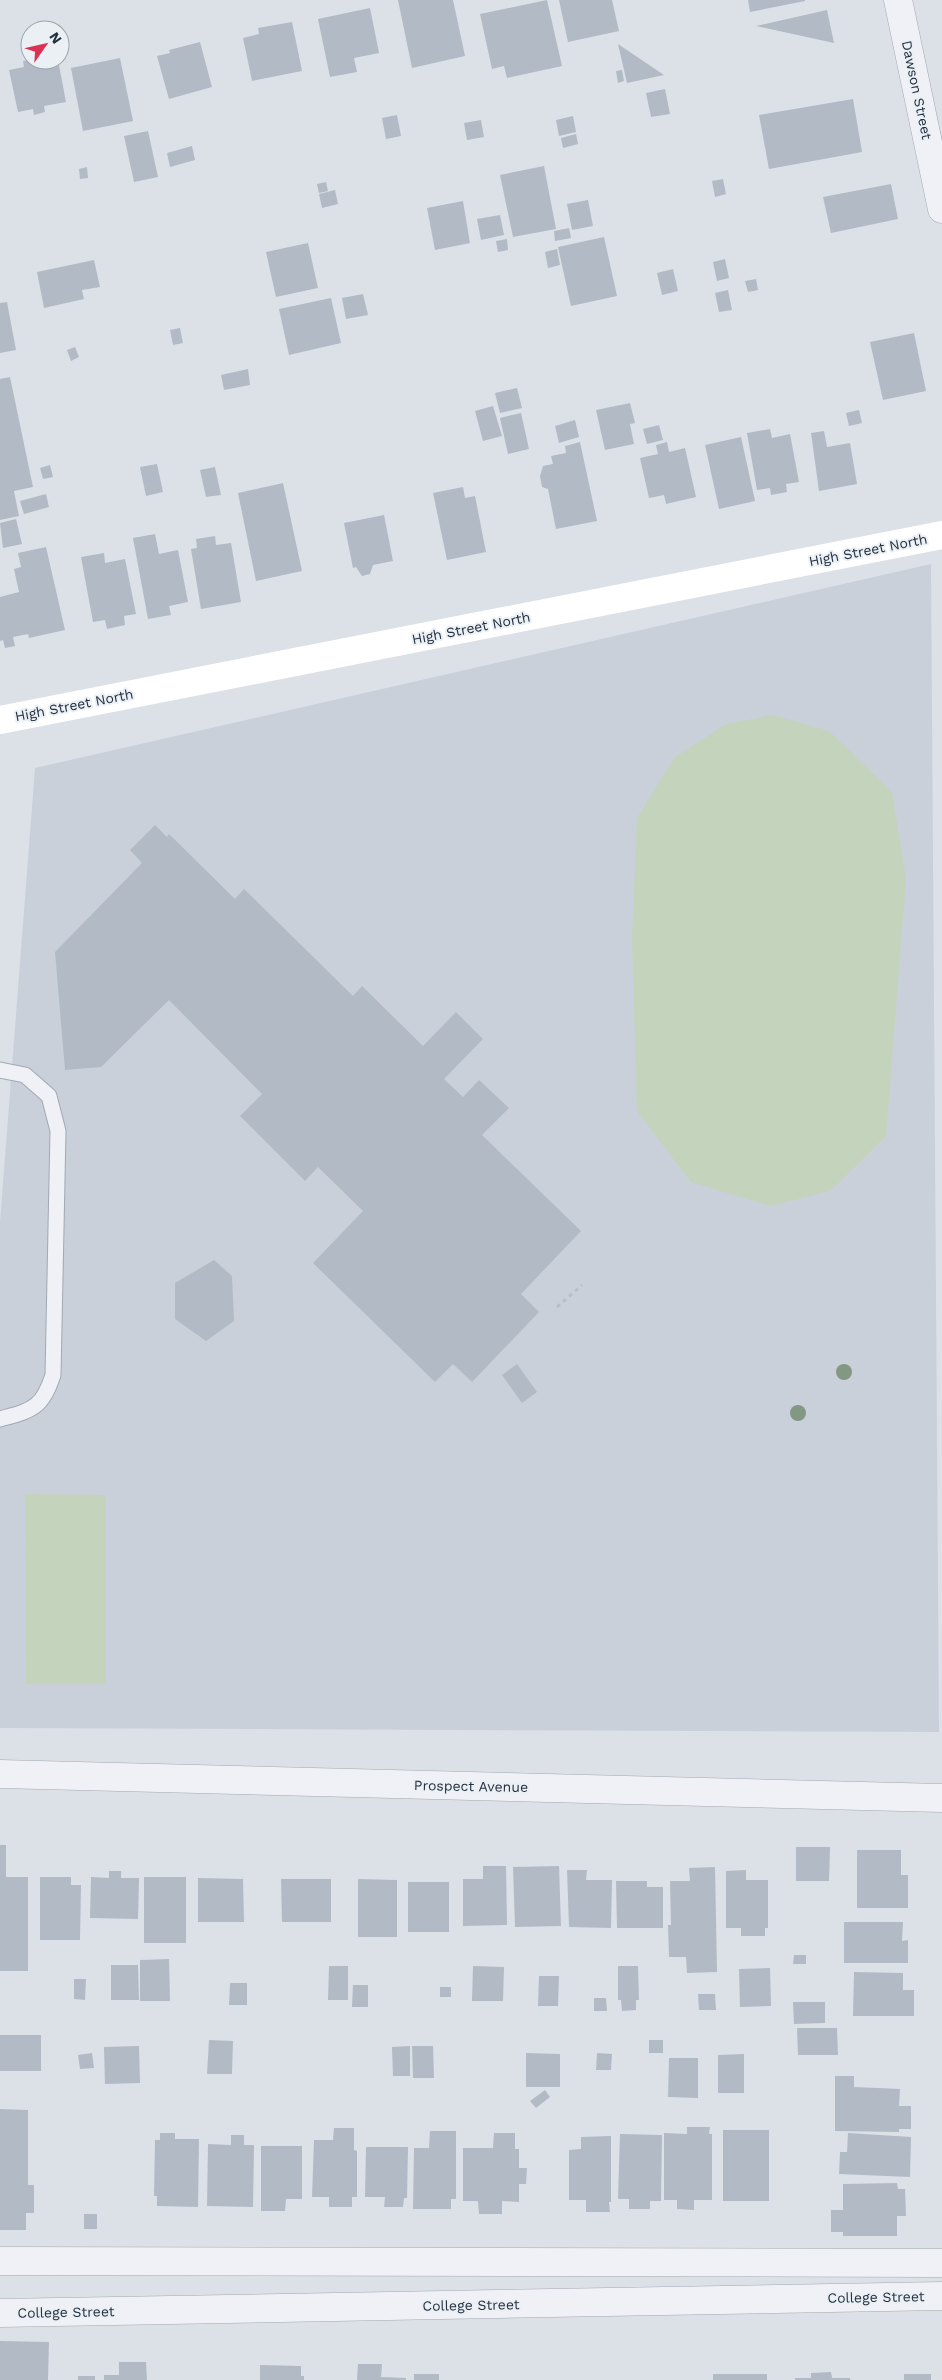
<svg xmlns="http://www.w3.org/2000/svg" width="942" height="2380" viewBox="0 0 942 2380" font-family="'Work Sans',sans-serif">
	<rect width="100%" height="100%" fill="#dce1e8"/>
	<path fill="#c9d0da" d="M931,564l8,1168 -939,-4v-506l35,-454z"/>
	<g fill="#c3d3bc">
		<path d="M773,715l56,16 63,61 14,87 -20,257 -56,55 -60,15 -79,-24 -54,-71 -5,-172 5,-121 37,-60 52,-34z"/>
		<path d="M25,1494l81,1v189h-80z"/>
	</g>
	<g fill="#b2bac5">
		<path d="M398,0h55l12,56 -53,12z"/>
		<path d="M547,0l15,66 -55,12 -3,-12 -12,3 -12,-55z"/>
		<path d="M559,0h53l7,31 -51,11z"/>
		<path d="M748,0h57v1l-55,11z"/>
		<path d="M370,8l9,45 -25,5 3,14 -27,5 -12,-58z"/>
		<path d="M827,10l7,33 -78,-17z"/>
		<path d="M292,22l10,49 -50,10 -9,-43 16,-4 -1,-6z"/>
		<path d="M200,42l12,45 -43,12 -12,-43 13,-3 -1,-3z"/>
		<path d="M618,44l46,31 -37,8z"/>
		<path d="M120,58l13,63 -50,10 -12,-63z"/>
		<path d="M31,60h12v3l15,-3 8,42 -22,4 1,6 -11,3 -1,-6 -15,3 -9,-42 15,-3 -1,-6z"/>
		<path d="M622,70l2,11 -6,2 -2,-12z"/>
		<path d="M665,89l5,25 -19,3 -5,-24z"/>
		<path d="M853,99l9,53 -93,17 -10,-54z"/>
		<path d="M397,115l4,21 -15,3 -4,-21z"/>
		<path d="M573,116l3,16 -17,4 -3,-16z"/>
		<path d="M481,120l3,17 -17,3 -3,-17z"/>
		<path d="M148,131l10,46 -24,5 -10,-46z"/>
		<path d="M576,134l2,10 -15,4 -2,-10z"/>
		<path d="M192,146l3,14 -25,7 -3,-14z"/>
		<path d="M544,166l12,63 -43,8 -13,-62z"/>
		<path d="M87,167l1,11 -8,1 -1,-10z"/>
		<path d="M723,179l3,15 -11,3 -3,-16z"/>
		<path d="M326,182l2,9 -9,2 -2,-9z"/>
		<path d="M891,184l7,35 -67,14 -8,-36z"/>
		<path d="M335,190l3,14 -16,4 -3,-14z"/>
		<path d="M588,200l5,26 -21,4 -5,-26z"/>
		<path d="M463,201l7,42 -35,7 -8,-42z"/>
		<path d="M500,215l4,20 -23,5 -4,-21z"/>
		<path d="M569,228l2,10 -16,3 -1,-10z"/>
		<path d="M604,237l13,59 -46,10 -13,-59z"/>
		<path d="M507,239l1,11 -10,2 -2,-11z"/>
		<path d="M308,243l10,45 -42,9 -10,-45z"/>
		<path d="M557,249l3,16 -12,3 -3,-16z"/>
		<path d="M725,259l4,19 -12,3 -4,-19z"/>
		<path d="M94,260l6,27 -18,3 2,9 -40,9 -7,-36z"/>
		<path d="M673,269l5,22 -16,4 -5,-22z"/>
		<path d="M756,279l2,11 -10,2 -3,-11z"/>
		<path d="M728,290l4,20 -13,2 -4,-19z"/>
		<path d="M363,294l5,21 -22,4 -4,-21z"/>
		<path d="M331,298l10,45 -52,12 -10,-46z"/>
		<path d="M7,302l9,48 -16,3v-50z"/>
		<path d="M180,328l3,15 -10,2 -3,-15z"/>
		<path d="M914,333l12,58 -43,9 -13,-58z"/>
		<path d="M75,347l4,10 -8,4 -4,-11z"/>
		<path d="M248,369l2,16 -26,5 -3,-15z"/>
		<path d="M10,377l23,110 -19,4 5,25 -19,4v-141z"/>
		<path d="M517,388l5,20 -22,5 -5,-20z"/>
		<path d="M630,403l5,20 -5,1 4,20 -29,6 -9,-40z"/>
		<path d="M493,406l9,30 -19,5 -8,-30z"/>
		<path d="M859,410l3,13 -13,3 -3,-13z"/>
		<path d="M521,413l8,36 -21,5 -8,-36z"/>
		<path d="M575,420l4,17 -20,6 -4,-17z"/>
		<path d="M659,425l4,15 -16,4 -4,-15z"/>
		<path d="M770,429l2,9 18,-4 9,48 -13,2 1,8 -16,3 -1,-7 -13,2 -10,-57z"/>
		<path d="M824,431l3,16 23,-4 7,41 -38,7 -8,-58z"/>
		<path d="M741,437l14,64 -36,8 -14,-64z"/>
		<path d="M580,442l17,79 -41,8 -8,-40 -6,-2 -2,-11 3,-10 10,-2 -2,-8 15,-3 -1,-7z"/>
		<path d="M667,442l2,10 16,-4 11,49 -30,7 -2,-9 -15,3 -9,-40 18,-4 -2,-9z"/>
		<path d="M157,464l6,28 -17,4 -6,-29z"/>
		<path d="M50,465l3,12 -10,2 -3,-11z"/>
		<path d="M215,467l6,28 -15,2 -6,-27z"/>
		<path d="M283,483l19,88 -46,10 -18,-88z"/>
		<path d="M463,487l2,11 10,-2 11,56 -39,8 -14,-67z"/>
		<path d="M46,494l3,13 -25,7 -4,-13z"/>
		<path d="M384,515l9,46 -20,4 -3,9 -8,2 -6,-9 -3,1 -9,-45z"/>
		<path d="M16,519l6,25 -19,4 -3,-25z"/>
		<path d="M155,534l4,20 19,-4 10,52 -19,4 2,9 -23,4 -15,-81z"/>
		<path d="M215,536l1,9 15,-2 10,59 -40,7 -10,-60 6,-1 -1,-9z"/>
		<path d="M46,547l19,83 -36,8 -1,-4 -15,3 2,9 -10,2 -2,-8 -3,1v-44l19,-5 -5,-23 7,-2 -3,-14z"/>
		<path d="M104,553l1,10 20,-4 11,55 -12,2 1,9 -18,4 -2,-9 -12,2 -12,-65z"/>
		<path d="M155,825l12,12 2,-3 66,65 9,-10 109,107 9,-10 61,60 33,-34 27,27 -39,40 19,18 16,-17 30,28 -27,27 99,96 -60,63 18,18 -67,70 -19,-18 -18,18 -122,-119 50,-52 -45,-44 -13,14 -65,-65 22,-22 -93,-94 -68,67 -36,3 -10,-118 87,-89 -12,-13z"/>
		<path d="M214,1260l18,16 2,45 -28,20 -31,-22v-36z"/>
		<path d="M517,1364l20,28 -15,11 -20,-28z"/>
		<path d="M0,1845h6v32h22v94h-28z"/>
		<path d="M796,1847h34l-1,34h-33z"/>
		<path d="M857,1850h44v25h7v33h-51z"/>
		<path d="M483,1866h23l1,59 -44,1v-47h20z"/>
		<path d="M559,1866l2,60 -46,1 -2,-60z"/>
		<path d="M715,1867l2,105 -30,1 -1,-16h-17l-1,-32h3l-1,-44h20l-1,-13z"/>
		<path d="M567,1870h20l-1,10h26l-1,48 -42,-1z"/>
		<path d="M746,1870v10h22v48h-3v8h-24v-8h-15v-57z"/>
		<path d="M109,1871h12v7h18l-1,41 -48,-1 1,-41 18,1z"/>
		<path d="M40,1877h31v8h10l-1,55h-40z"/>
		<rect x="144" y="1877" width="42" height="66"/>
		<path d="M198,1878l45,1 1,43h-46z"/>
		<path d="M281,1879h50v43h-49z"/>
		<path d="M358,1879l39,1v57h-39z"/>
		<path d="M616,1881h31v6h16v41h-46z"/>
		<rect x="408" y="1882" width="41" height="50"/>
		<path d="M844,1922h59l-1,19 6,-1v23h-64z"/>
		<path d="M794,1955h12v9h-13z"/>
		<path d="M169,1959l1,42h-30v-41z"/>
		<path d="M111,1965h27l1,35h-28z"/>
		<path d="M329,1966h19v34h-20z"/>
		<path d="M473,1966l31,1 -1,34h-31z"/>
		<path d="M618,1966h20l1,34h-3v10l-14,1 -1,-11h-3z"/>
		<path d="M770,1968l1,38 -31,1 -1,-38z"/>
		<path d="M854,1972l49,1v17h11v26h-61z"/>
		<path d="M539,1976h20l-1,30h-20z"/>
		<path d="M74,1979h12l-1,21 -11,-1z"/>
		<path d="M230,1983h17v22h-18z"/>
		<path d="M353,1985h15v22h-16z"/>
		<rect x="440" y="1987" width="11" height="10"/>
		<path d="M698,1994h17l1,16h-17z"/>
		<path d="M594,1998h12l1,13h-13z"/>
		<path d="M793,2002h32v21l-31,1z"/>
		<path d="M797,2028h40l1,27h-40z"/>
		<rect x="0" y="2035" width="41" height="36"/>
		<path d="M209,2040l24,1 -1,33h-25z"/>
		<rect x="649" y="2040" width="14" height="13"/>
		<path d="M139,2046l1,37 -35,1 -1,-37z"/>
		<path d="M410,2046v30h-17l-1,-29z"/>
		<path d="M412,2046h21l1,32h-21z"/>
		<path d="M92,2053l2,15 -14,1 -2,-14z"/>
		<path d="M526,2053l34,1v33h-34z"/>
		<path d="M597,2053l15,1 -1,16h-15z"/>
		<path d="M744,2054v39h-26v-38z"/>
		<path d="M669,2058h29v40l-30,-1z"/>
		<path d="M835,2076h19v11l46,2 -1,17h12v23h-12v3l-64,-1z"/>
		<path d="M545,2090l5,7 -14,11 -6,-7z"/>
		<path d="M0,2109l28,1v75h6v28h-8v17h-26z"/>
		<path d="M687,2127h23l-1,7h3v66h-18v10l-17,-1v-9h-13v-67l23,1z"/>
		<path d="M334,2128h20v22l3,1v46h-5v10h-23v-10h-17l2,-57h19z"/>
		<rect x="723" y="2130" width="46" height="71"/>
		<path d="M430,2131h26v68h-5v10h-38l1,-61h15z"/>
		<path d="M160,2133h15v6h24l-1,68 -41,-1v-10h-3l1,-56h5z"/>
		<path d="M494,2133h21v16h4v19h8l-1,16h-7v18l-17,-1v13h-23l-1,-13h-15v-53h30z"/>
		<path d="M848,2133l63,4 -1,40 -71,-3 1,-22h7z"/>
		<path d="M620,2134l42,1 -1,66h-11v8h-21v-10h-11z"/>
		<path d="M231,2135h13v10h10l-1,62 -46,-1 1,-62 23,1z"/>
		<path d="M611,2136v66h-2l1,10h-24v-12h-17v-50l12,-1v-12z"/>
		<path d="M261,2146h41v53h-16l-1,12h-24z"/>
		<path d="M366,2147h42l-1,51h-3l-1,9h-19l1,-10h-20z"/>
		<path d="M897,2183l1,6h7l1,27h-9v20h-54v-4h-12v-22h12v-26z"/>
		<rect x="84" y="2214" width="13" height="15"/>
		<path d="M0,2341l49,1 -1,38h-48z"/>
		<path d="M119,2362h27l1,18h-43v-5h15z"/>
		<path d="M358,2364h24l-1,13 25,1v2h-49z"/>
		<path d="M260,2365l41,1v10h3v4h-44z"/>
		<path d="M831,2372l1,6h18v2h-55v-2h16v-5z"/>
		<rect x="414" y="2374" width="25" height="6"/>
		<rect x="713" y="2374" width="54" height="6"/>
		<rect x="904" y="2374" width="27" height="6"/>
		<rect x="78" y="2376" width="17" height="4"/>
	</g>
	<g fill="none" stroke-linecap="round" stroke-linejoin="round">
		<defs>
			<path id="lane" d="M0,1070l25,5 24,21 9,35 -5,244c-11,34 -21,35 -53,44"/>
			<g id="street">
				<path d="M898,0l44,209"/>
				<path d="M0,1774l942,24"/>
				<path d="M0,2261l942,2"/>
				<path d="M0,2313l942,-17"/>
			</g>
		</defs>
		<use href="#lane" stroke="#a1a8b2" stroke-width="17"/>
		<use href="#street" stroke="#a1a8b2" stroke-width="29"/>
		<path stroke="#babfc6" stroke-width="3" stroke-dasharray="4 4" stroke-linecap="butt" d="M557,1307l25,-22"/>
		<use href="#lane" stroke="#eff1f6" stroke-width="15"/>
		<use href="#street" stroke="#eff1f6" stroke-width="28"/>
		<path stroke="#fff" stroke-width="28" d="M0,720l942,-185"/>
	</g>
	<g fill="#839883">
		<circle cx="844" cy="1372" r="8"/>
		<circle cx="798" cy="1413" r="8"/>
	</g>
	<g text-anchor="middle" stroke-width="4" stroke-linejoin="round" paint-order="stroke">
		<g font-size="14" fill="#242f3f" stroke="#ebf0f5">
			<text transform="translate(917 90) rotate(78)" y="5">Dawson Street</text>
			<text transform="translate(868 550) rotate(-11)" y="5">High Street North</text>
			<text transform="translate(471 628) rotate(-11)" y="5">High Street North</text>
			<text transform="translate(74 705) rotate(-11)" y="5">High Street North</text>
			<text transform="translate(471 1786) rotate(1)" y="5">Prospect Avenue</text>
			<text transform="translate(876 2297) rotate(-1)" y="5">College Street</text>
			<text transform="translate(471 2305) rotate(-1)" y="5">College Street</text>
			<text transform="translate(66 2312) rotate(-1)" y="5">College Street</text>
		</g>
	</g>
	<g transform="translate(45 45) rotate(56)"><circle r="24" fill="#ebf0f5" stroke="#9ba3ac"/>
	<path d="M0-4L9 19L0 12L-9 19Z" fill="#dc3154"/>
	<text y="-8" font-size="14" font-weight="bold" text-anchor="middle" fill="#242f3f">N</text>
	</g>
</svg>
